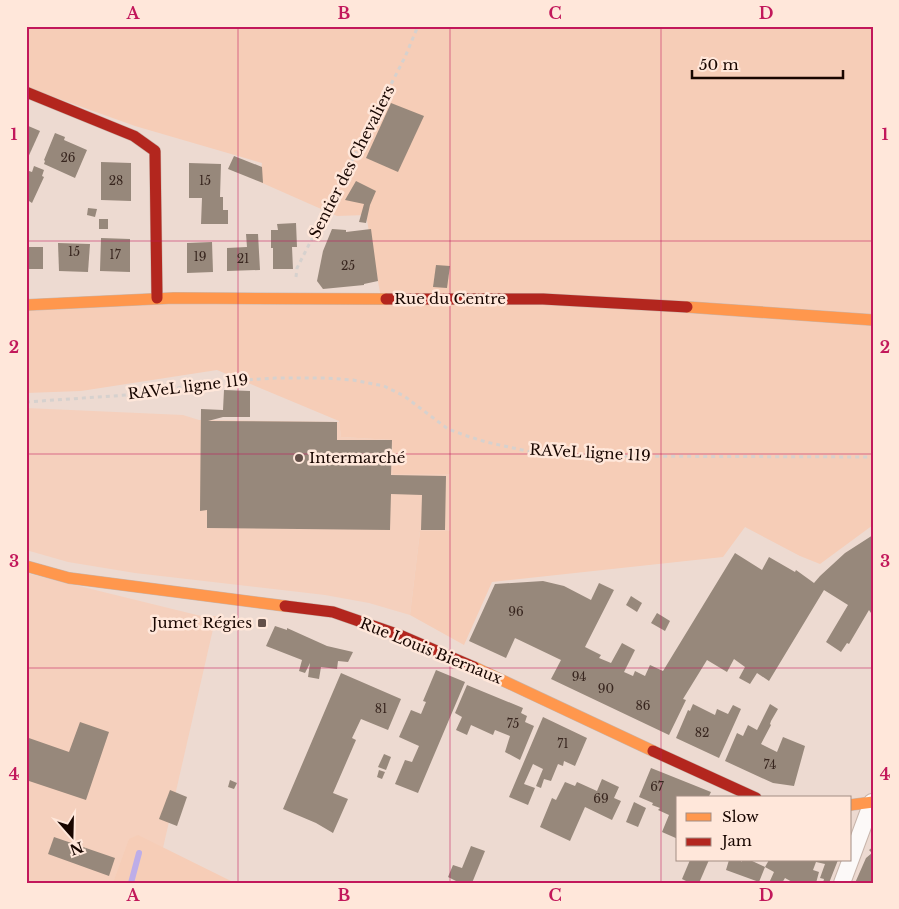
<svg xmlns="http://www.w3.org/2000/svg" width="899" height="909" viewBox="0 0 899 909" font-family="'Libre Baskerville',serif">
	<rect width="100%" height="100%" fill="#eddad1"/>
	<g fill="#f5d0bd">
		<path d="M26,408l157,7 16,5 140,2 2,15 51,3 1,34h57v57h-30l-10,84 -41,-12 -44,-8 -190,-22 -67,-11 -42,-12z"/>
		<path d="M26,573l175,43h15l-53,232 -25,-12 -19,47h-93z"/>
	</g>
	<g fill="#f6cdb7">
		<path d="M26,26h847v499l-53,39 -20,-8 -55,-29 -22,30 -231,25 -28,63 -54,-30 10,-84h30v-57h-57l-1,-34 -51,-3 -2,-16 -122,-51 -136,21 -55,2v-87l355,-8 -15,-83 -29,1 -77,-34 2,-19 -127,-37 -109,-39z"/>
		<path d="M138,835l97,48h-122l16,-44z"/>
	</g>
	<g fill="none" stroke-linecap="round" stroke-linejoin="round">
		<path stroke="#bdade8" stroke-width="6" d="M131,883l8,-30"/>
	</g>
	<g fill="#97887b">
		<path d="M391,103l33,13 -26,56 -32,-14z"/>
		<path d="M26,125l14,6 -14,31z"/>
		<path d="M55,133l10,4 -1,3 23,10 -12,28 -31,-14 1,-3 -1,-1z"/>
		<path d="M234,156l28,11 1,16 -35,-14z"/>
		<path d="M101,162l30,1v38l-30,-1z"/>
		<path d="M189,163l32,1 -1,33h3v13h5v14h-27l1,-26h-13z"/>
		<path d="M34,166l10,4 -2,6 2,1 -12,26 -3,-2 -2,3 1,16h-2v-50l6,2z"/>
		<path d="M356,181l20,10 -6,14 -4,18 -7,-1 5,-18 -19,-4z"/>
		<path d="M88,208l9,1 -2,8 -8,-2z"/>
		<rect x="99" y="219" width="9" height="10"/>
		<path d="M296,223l1,24h-5l1,22h-20v-21h-2v-18h7l-1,-6z"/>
		<path d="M332,229l14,1v2l25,-3 7,52 -14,3v1l-41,4 -6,-8 6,-30z"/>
		<path d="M246,234h12l2,36 -33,1v-23l20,-1z"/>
		<path d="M101,238l29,1v33l-30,-1z"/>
		<path d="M212,242l1,30 -26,1v-30z"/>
		<path d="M58,243l32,1 -2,28 -29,-1z"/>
		<rect x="26" y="247" width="17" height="22"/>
		<path d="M436,265l14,1 -3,22 -14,-1z"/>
		<path d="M224,390l26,1v26h-27l-15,4 129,1v18h55l-1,35 55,1 -1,54h-24l1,-35 -31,-1 -1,36 -183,-2v-18l-7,1 1,-102 22,1z"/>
		<path d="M873,535v81l-4,-6 -20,34 -2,-1 -6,9 -15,-10 22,-37 -24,-15 -55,91 -12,-8 -7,11 -11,-6 6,-11 -11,-8 -7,13 -20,-12 -24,39 3,1 -17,35 -118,-56 10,-19 -46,-22 -9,20 -37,-17 26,-57 48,-3 21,5 27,14 8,-17 15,7 -29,57 16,8 -2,3 12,5 11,-20 13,7 -11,22 9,4 2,-5 10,5 5,-11 13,6 72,-118 27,17 7,-13 26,15 1,-2 18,13 6,-7 25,-23z"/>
		<path d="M631,596l11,7 -5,9 -11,-7z"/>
		<path d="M657,613l13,8 -5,10 -14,-8z"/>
		<path d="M275,626l12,4v-2l40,18 26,6 -5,10 -10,-1 -1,8 -16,-2 -2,12 -11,-2 2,-14 -5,10 -6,-2 3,-11 -36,-14z"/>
		<path d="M436,670l29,12 -47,111 -23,-9 10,-24 7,2 7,-16 -20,-9 12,-27 10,4 5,-12 -3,-1z"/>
		<path d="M341,673l60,26 -13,31 -27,-11 -9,19 4,2 -23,53 15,6 -15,34 -17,-10 -33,-14z"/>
		<path d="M467,685l56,23 -2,5 6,3 -2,6 9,4 -14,34 -15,-8 5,-16 -15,-6 -2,5 -22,-10 -4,10 -11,-5 6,-13 -7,-4z"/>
		<path d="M693,704l22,11 2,-6 11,5 5,-9 8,4 -22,49 -43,-20 12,-28 2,1z"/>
		<path d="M770,704l8,5 -7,12 -1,3 1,1 -10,19 16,8 6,-15 22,9 -11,40 -21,-3 -48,-22 12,-28 6,3 5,-11 9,5z"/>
		<path d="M543,717l44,21 -12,28 -11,-5 -1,5 -5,-2 -7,17 -7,-2 -3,9 -5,-2 7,-17 -10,-5 -9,20 11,4 -7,17 -19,-8z"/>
		<path d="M80,722l29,10 -23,68 -60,-20v-43l43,15z"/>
		<path d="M384,754l7,3 -5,13 -8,-3z"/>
		<path d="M651,768l60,24 -3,6h-30v41l-16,-7 7,-17 -11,-5 2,-2 -8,-3 1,-2 -14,-6z"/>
		<path d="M379,770l6,2 -3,7 -5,-2z"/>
		<path d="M602,779l17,8 -5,11 7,3 -9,19 -27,-13 -15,34 -30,-14 12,-29 4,2 9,-18 10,4 2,-4 20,9z"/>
		<path d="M230,780l7,3 -3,6 -6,-2z"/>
		<path d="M170,790l17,7 -10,29 -18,-7z"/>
		<path d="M634,802l12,6 -8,19 -12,-5z"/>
		<path d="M54,837l61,21 -6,18 -61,-22z"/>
		<path d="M471,846l14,5 -13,32h-12l-12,-6 5,-12 9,3z"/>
		<path d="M873,847v36h-18l11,-25 6,-5 -3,-3z"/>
		<path d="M690,860h19l-10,23h-9l-8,-4z"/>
		<path d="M729,860h12v2l2,-2h7l15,7 -6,15 -33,-12z"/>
		<path d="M769,860h69l-9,23h-6l1,-4 -4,-1 5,-14 -9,-2 -3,8 6,2 -3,11h-22l-9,-5 -3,5h-13l5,-11 -9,-5z"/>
	</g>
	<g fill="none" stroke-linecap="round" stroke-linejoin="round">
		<defs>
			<path id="street" d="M842,883l30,-81"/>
			<g id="slow">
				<path d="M26,305l148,-7 212,1"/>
				<path d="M687,307l186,13"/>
				<path d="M26,566l43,12 216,28"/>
				<path d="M474,667l179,84"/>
				<path d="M850,805l23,-3"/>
			</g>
			<g id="jam">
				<path d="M26,92l108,44 21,15 2,147"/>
				<path d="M386,299h157l144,8"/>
				<path d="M285,606l48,6 69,24 72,31"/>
				<path d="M653,751l103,47"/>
			</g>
		</defs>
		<use href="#street" stroke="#c8b5ab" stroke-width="18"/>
		<use href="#slow" stroke="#c8b5ab" stroke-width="12"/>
		<use href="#jam" stroke="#c8b5ab" stroke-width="12"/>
		<g stroke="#d6d1ce" stroke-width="3" stroke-dasharray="4 4" stroke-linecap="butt">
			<path d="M296,277l1,-9 108,-211 13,-31"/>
			<path d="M26,402l101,-7 99,-14 50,-3h49l28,2 31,6 20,10 44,33 19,7 19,6 50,11 48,3 289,1"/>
		</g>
		<use href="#street" stroke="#fcf9f8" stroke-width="16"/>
		<use href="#slow" stroke="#ff974d" stroke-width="11"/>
		<use href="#jam" stroke="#b3261e" stroke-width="11"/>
	</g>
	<path fill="none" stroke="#c2185b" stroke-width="1" stroke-opacity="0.55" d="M238,26v857M450,26v857M661,26v857M26,241h847M26,454h847M26,668h847"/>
	<g fill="#635049" stroke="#ffe7da" stroke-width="2">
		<circle cx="299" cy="458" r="5"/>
		<rect x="257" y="618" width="10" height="10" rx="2.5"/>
	</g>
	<g text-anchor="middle" stroke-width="5" stroke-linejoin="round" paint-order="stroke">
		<g font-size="12" fill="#38261f">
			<text x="68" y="162">26</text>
			<text x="116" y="185">28</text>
			<text x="205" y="185">15</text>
			<text x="74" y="256">15</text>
			<text x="115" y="259">17</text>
			<text x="200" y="261">19</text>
			<text x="243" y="263">21</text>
			<text x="348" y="270">25</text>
			<text x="516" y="616">96</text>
			<text x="579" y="681">94</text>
			<text x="606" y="693">90</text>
			<text x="643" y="710">86</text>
			<text x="381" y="713">81</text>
			<text x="513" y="728">75</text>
			<text x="702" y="737">82</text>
			<text x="563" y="748">71</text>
			<text x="770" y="769">74</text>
			<text x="657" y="791">67</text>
			<text x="601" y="803">69</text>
		</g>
		<g font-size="15" fill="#180600" stroke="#ffe7da">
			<text transform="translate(352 162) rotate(-63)" y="5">Sentier des Chevaliers</text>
			<text x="450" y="304">Rue du Centre</text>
			<text transform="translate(188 387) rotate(-7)" y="5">RAVeL ligne 119</text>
			<text transform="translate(590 453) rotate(3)" y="5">RAVeL ligne 119</text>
			<text transform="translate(431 651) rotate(22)" y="5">Rue Louis Biernaux</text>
		</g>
		<g font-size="15" fill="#180600" stroke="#ffe7da" text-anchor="start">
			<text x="309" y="463">Intermarché</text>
			<text x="252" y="628" text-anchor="end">Jumet Régies</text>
		</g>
	</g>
	<rect width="899" height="909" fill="none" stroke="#ffe7da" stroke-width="55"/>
	<rect x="676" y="796" width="175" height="65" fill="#ffe7da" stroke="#a38d83"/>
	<rect x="686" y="813" width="25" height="8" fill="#ff974d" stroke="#a38d83"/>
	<text x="722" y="822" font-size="15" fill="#180600">Slow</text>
	<rect x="686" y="838" width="25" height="8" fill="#b3261e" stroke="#a38d83"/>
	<text x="722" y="846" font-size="15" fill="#180600">Jam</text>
	<g transform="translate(72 836) rotate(160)" stroke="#ffe7da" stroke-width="4" paint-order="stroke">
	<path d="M0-4L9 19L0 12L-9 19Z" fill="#180600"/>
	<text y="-8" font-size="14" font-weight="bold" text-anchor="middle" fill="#180600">N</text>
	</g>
	<path d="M692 70v8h151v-8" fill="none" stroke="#180600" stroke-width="2.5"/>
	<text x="699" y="70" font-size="15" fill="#180600" stroke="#ffe7da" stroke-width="4" paint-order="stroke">50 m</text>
	<rect x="28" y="28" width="844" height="854" fill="none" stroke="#c2185b" stroke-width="2"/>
	<g font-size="16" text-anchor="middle" font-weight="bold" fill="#c2185b">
		<text x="133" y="19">A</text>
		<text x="344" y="19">B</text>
		<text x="555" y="19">C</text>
		<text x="766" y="19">D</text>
		<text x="14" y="140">1</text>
		<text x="885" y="140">1</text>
		<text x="14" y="353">2</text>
		<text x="885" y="353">2</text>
		<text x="14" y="567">3</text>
		<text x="885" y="567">3</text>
		<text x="14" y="780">4</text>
		<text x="885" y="780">4</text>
		<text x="133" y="901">A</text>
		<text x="344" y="901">B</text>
		<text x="555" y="901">C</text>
		<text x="766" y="901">D</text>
	</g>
</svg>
